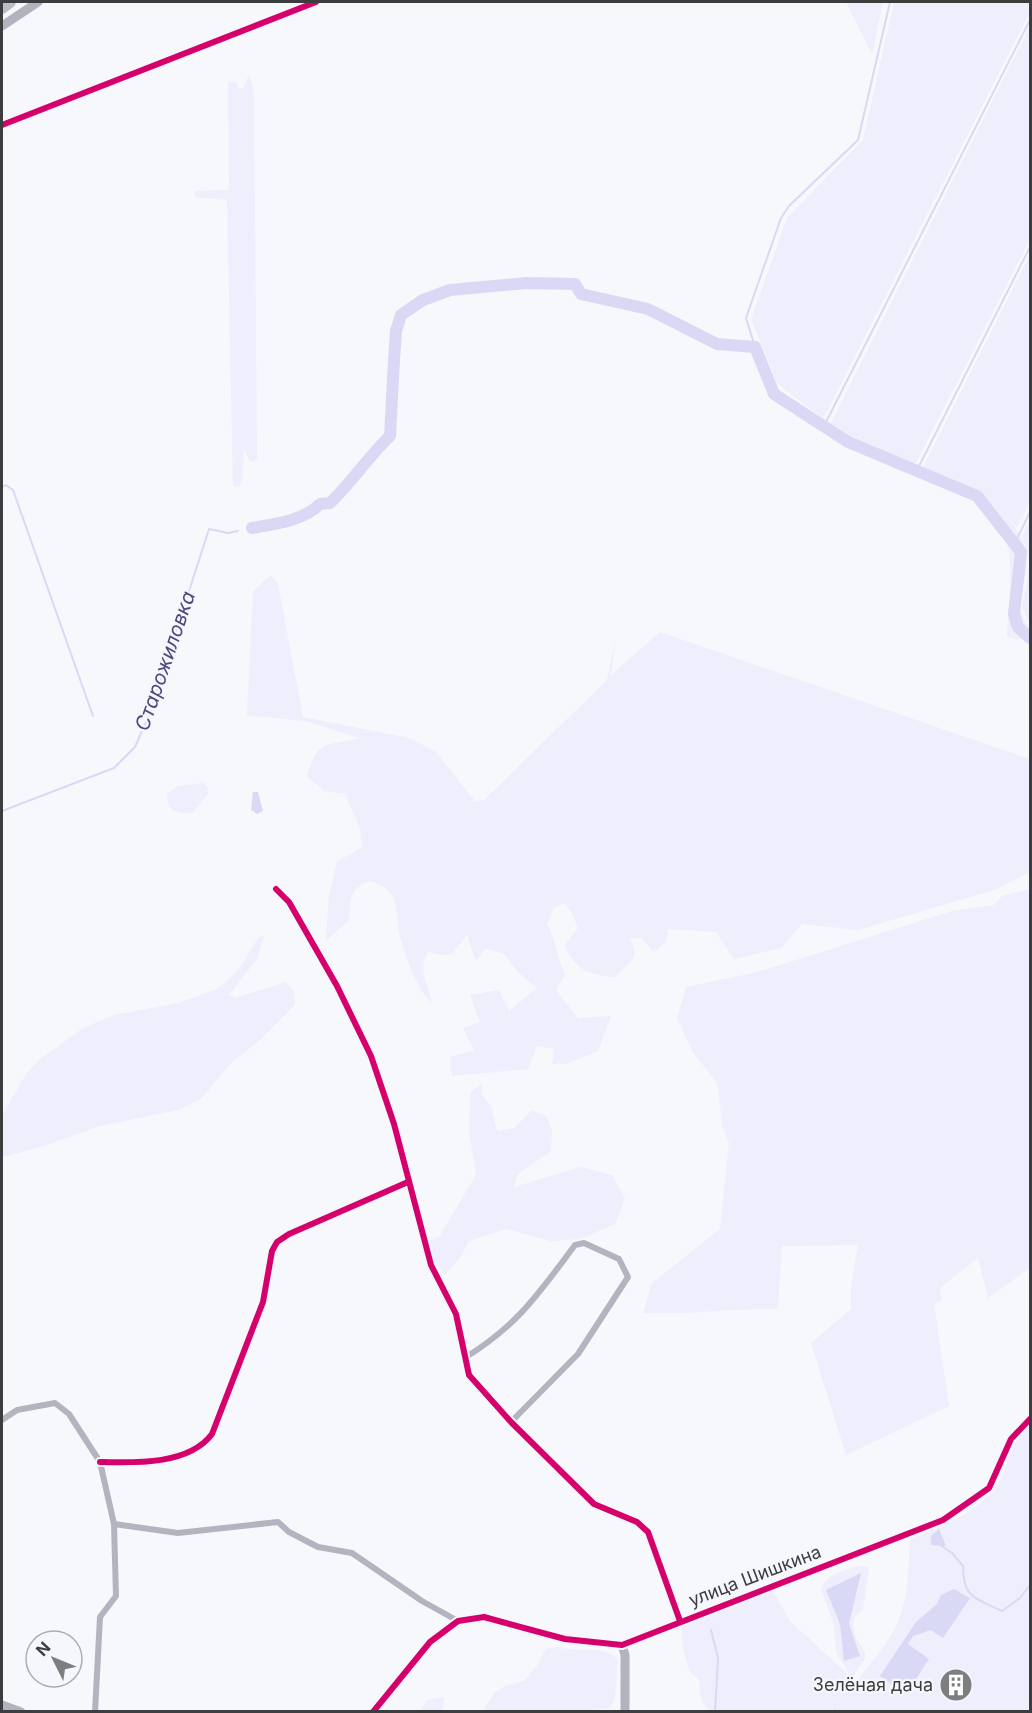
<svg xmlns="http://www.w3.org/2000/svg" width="1032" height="1713" viewBox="0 0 1032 1713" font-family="Inter,sans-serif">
	<rect width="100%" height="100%" fill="#f7f8fb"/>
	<g fill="#eeeefc">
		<path d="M846,2h37l-11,52z"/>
		<path d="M894,2h136v10l-207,407 -46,-36 -26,-64 36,-101 76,-78z"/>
		<path d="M1030,26v213l-116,228 -4,-1 68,20 -56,-17 108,-214v246l-13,26 -38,-40c19,21 46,42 48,73 1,25 -17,46 3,67v14l-23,-4c1,-27 9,-82 -4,-105 -25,-44 -74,-48 -116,-67 -29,-13 -54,-31 -79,-48l53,27 -32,-17z"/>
		<path d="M249,75l5,17 3,367 -4,3 -4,-2 -5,-12 -2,33 -3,6 -6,-1 -6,-286 -32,-3v-6l34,-1 -1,-108h8l2,6h5z"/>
		<path d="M1030,519v105l-8,-16 8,-45 -8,-27z"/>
		<path d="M271,575l7,9 25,133 106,21 26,13 40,50 9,-1 123,-120 9,-45 -5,40 49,-43 370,127v113l-36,18 -136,40 -56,-6 -21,24 -47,11 -18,-27 -48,-3 -2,12 -12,11 -13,-14 -11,1 5,13 -3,8 -17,17c-24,-2 -42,-7 -50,-32l13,-17 -7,-17 -8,-8 -9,5 -7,16c9,16 10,34 18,51l-9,15 22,28 33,-2 -13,35 -32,13h-14l2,-15 -17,-3 -9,23 -76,7 -2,-19 24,-7 -11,-22 17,-6 -10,-27 29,-5 10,21 28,-23 -19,-16 -14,-18 -18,-5 -10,12 -9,-26 -15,19 -12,1 -12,-3c-11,16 0,33 4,50 -14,-8 -28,-49 -32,-66 -6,-27 3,-46 -31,-55 -21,8 -18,20 -20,39l-23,21 3,-45 8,-34 25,-15 -2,-19 -15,-34 -21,-3 -17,-15c10,-37 21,-30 53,-38l-55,-17 -58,-6 6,-124z"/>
		<path d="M203,783l5,5v6l-16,19c-14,1 -26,-2 -25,-19l11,-8z"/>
		<path d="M1030,889v379l-42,30 -10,-40 -38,30 2,12 -8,4 15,102 -103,49 -35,-112 40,-34v-23l7,-41 -76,1 -4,63c-45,-1 -89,6 -135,4l9,-30 68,-54 9,-86 -7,-18 -4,-40 -25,-33 -16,-34 9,-31 72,-15 194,-61 42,-6 8,-9z"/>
		<path d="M264,936l-7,23 -28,36 6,3 51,-16 8,10 1,13 -36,36 -28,22 -30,36 -23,11 -78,16 -59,21 -39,10v-41l24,-42 13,-14 44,-32 31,-13 65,-12 38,-14 20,-17 21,-34z"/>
		<path d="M482,1083l-1,10 11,15 5,23 17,-3 18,-18 14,6 6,14 -1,21 -33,23 -4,13 67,-20 31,8 13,23 -10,26 -35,15 -29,2 -45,-12 -37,12 -9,17 -16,18 -4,-9 -7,-2 -4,-24 10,-4 37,-62 -7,-45 2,-38z"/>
		<path d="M1030,1423v288h-321l-8,-12 -2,-19 -10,-9 -6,-22 -2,-22 92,-36 17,30 61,56 -15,-25 -2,-27 -13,-36c6,-16 27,-21 43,-23l5,2 -6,41 -8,8 -2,9 3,12 9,14v7l-14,20 5,4c12,-18 28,-34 38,-53 15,-27 14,-61 16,-91 33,-14 71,-26 90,-59 10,-18 11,-45 30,-57z"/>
		<path d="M559,1647c18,6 46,-3 59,13l-3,38 -5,10 -34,4 -93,-1 11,-18 11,-7 19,-5 13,-15 9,-17z"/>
		<path d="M444,1697l-1,14h-23l7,-11z"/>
	</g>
	<g fill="#d9d9f5">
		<path d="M253,792h5l5,19 -6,3 -6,-4z"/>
		<path d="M939,1529l7,17 -15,-1v-9z"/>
		<path d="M861,1573l-12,51 11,32 -16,5 -4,-37 -14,-34z"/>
		<path d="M954,1589l16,9 -27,40 -12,-8 -18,6 -5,8 21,15 -23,35 -26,-18 36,-54 21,-18 4,-9z"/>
	</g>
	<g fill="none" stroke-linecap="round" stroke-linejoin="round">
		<g stroke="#d9d9f5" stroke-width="2">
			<path d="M755,347l-9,-29 35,-100 8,-12 69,-66 32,-138"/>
			<path d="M824,426l206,-406"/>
			<path d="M916,472l114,-225"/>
			<path d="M2,487l4,-2 7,5 80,226"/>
			<path d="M1015,543l15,-31"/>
			<path d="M2,811l112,-43 21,-21 14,-32 60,-186 19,4 10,-2"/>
			<path d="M937,1543l15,10 11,13c0,33 13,32 39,45l18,-13 10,-13"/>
			<path d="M711,1630l7,28 -3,54"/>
			<path d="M835,1710l1,2"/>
		</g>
		<path stroke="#d9d9f5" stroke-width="12" d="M252,528c23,-4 51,-7 68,-24l10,-1c22,-21 38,-46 60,-67l4,-76 2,-29 5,-16 22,-15 27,-10 76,-7 49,1 6,10 67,15 69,35 38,3 19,47 74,48 129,54 44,56 -7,62 4,13 12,11"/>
		<g stroke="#b4b4c0" stroke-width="6">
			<path d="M2,125l314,-123"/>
			<path d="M276,889l13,13 48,84 34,70 23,68 37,141 25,49 13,61 42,47 83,82 43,18 11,10 32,89"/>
			<path d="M466,1357c52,-32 73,-64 109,-112l9,-2 35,16 9,18 -50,77 -67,68"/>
			<path d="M2,1420l15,-10 38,-7 14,11 31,48 14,62 2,72 -16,21 -5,95"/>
			<path d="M100,1462c35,1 89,3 112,-28l51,-132 9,-51 5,-9 12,-8 119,-52"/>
			<path d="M114,1524l64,9 100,-11 11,10 29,15 34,6 70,48 36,20"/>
			<path d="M622,1645l328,-129 39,-28 22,-49 19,-20"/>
		</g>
		<g stroke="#b3b3bf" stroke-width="9">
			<path d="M2,26l36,-24"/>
			<path d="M2,1705l19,7"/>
			<path d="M373,1712l57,-70 28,-21 26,-4 81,22 57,6 3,10v57"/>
		</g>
		<path stroke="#bcbcc5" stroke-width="12" d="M2,8l8,-6"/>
		<defs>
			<g id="cycleway">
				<path d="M2,125l314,-123"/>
				<path d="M276,889l13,13 48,84 34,70 23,68 37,141 25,49 13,61 42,47 83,82 43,18 11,10 32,89"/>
				<path d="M100,1462c35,1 89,3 112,-28l51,-132 9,-51 5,-9 12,-8 119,-52"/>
				<path d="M373,1712l57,-70 28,-21 26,-4 81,22 57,6 321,-125 46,-32 22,-49 19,-20"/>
			</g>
		</defs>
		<use href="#cycleway" stroke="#f6f7fc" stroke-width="10"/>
		<use href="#cycleway" stroke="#d6006c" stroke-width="6"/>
	</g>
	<defs>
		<symbol id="building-disc" viewBox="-11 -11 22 22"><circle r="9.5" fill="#7d7e80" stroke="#f6f7fc"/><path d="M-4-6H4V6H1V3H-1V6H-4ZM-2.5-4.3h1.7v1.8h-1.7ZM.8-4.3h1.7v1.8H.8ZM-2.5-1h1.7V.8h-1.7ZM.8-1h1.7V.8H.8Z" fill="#fff"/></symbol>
	</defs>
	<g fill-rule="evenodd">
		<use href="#building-disc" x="937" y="1666" width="38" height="38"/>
	</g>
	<g text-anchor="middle" stroke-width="4.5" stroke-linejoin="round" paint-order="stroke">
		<g font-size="18" fill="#3c3d3e" stroke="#f6f7fc">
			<text transform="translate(755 1576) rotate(-21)" y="6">улица Шишкина</text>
		</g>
		<g font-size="18" fill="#3c3d3e" stroke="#f6f7fc" text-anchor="end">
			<text x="933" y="1691">Зелёная дача</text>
		</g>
		<g font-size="20" font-style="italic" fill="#4c497d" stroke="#f6f7fc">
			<text transform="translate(165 661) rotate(-71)" y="7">Старожиловка</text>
		</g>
	</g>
	<rect width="1032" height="1713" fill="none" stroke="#3c3d3e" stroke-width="6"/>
	<g transform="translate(54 1659) rotate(313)"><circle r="28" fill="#f6f7fc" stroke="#acadb0" stroke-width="1.5"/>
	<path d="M0-4.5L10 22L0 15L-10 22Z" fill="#7d7e80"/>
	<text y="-9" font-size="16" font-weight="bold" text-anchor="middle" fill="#3c3d3e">N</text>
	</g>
</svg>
